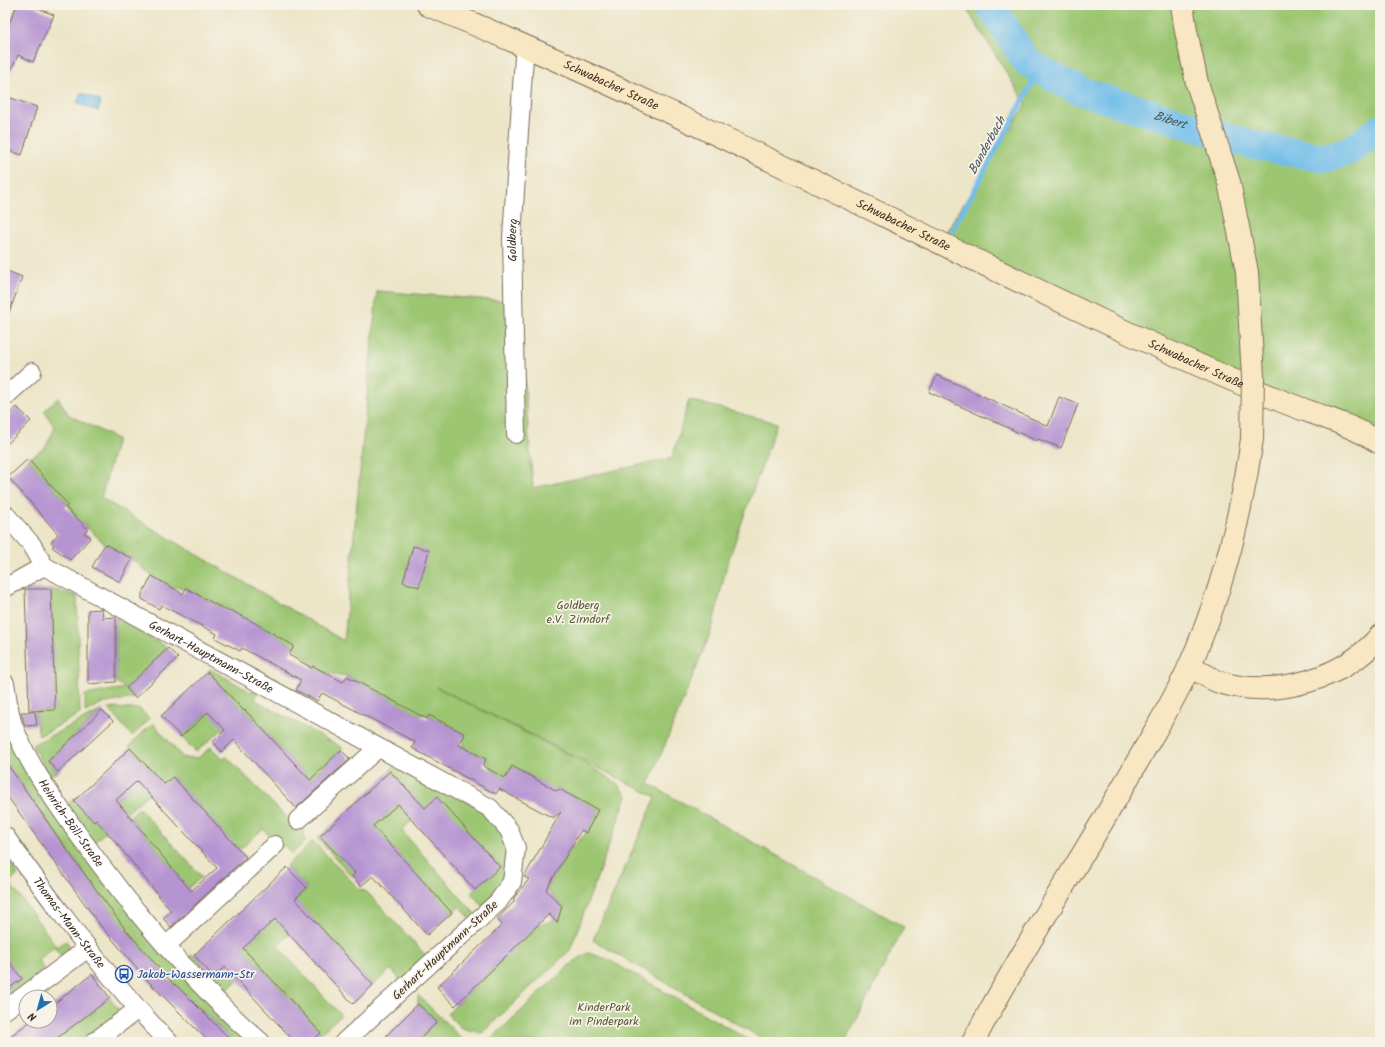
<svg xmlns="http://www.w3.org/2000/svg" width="1385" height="1047" viewBox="0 0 1385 1047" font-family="Kalam,sans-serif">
	<rect width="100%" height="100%" fill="#f7f3e8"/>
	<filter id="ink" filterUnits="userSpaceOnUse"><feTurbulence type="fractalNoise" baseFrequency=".025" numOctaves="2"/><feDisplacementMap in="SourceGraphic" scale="8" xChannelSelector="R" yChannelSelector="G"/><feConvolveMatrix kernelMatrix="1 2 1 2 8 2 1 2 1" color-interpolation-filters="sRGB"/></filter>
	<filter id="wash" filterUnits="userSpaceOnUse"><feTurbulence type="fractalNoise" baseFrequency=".012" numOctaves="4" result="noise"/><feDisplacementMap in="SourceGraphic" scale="16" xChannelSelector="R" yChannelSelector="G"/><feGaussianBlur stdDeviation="0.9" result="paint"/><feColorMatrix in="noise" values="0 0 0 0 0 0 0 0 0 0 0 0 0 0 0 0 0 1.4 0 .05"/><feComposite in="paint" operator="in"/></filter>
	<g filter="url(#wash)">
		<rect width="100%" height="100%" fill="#ece5c7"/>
		<g fill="#9cc672" stroke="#6c7848">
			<path d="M964,5h416v423l-169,-58 -267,-135 82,-131z"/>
			<path d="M377,291l141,11 15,186 139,-30 17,-58 88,23 -50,141 -15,65 -63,155 255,143 -59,115h-77l-175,-102 63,-143 -220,-110 151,77 30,19 10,13 -57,154 -88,83 -21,-5 -14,-14 91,-89c14,-4 19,-3 24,-19l-15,-17 22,-39 17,-17 12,-23 -39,-21 -13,5 -8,-14 -26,-14 -7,12c-11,-6 -15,-8 -19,-19l-24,-13 3,-12 -36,-19 -12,-1 -70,-38 -21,-3 -13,-7 -19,-20 -64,-36 -16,-6 -28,-16 -15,-1 -19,-11 -20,-17 -27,-15 -30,-28 -7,-11 -40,-46 17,-11 10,-20 -11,-17 14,-13 11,17 48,24 -16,59 243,143z"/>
			<path d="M51,589l26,7 3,118 -41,22 -4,-24 20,-3z"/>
			<path d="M116,617l52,31 -42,40 9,10 -35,6 -15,8v-17l40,-7 -9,-6z"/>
			<path d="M210,669l41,23 3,-5 3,8 -2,5 88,48 -33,32 -65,-70 -49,42 -15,-15 47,-43 -21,-22z"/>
			<path d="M108,708l32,1 10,10 -18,17z"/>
			<path d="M102,710l-54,51 10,11 -13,4 -2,-11 -11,-20z"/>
			<path d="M5,720l175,247 -25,22 -4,-5 12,-11 -37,-43 -33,-44 -88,-125z"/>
			<path d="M153,723l30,35h15l13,-11 12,12 4,-2 60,61 15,10 2,3 1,11 -13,12 -8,-9 -4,3 -17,-19 -24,21 -66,-73 -22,19 -3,-2 -57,51 -26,-38 8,-8 21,22 56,-52 -21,-23z"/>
			<path d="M397,764l90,48 17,21 7,21 -5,26 -22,27 -13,-14 29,-26 -63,-69 -36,32 75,85 -5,4 -11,-13 -8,7 -64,-70 -36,33 -35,-38 3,-3 21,22 69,-65 -20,-22z"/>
			<path d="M139,808l63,69 -14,11 -58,-72z"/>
			<path d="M313,841l46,48 8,3 61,66 -26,24 -11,-13 -18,16 -63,-69 -33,30 64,69 -20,18 -64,-70 -38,34 -34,-37 7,-6 21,22 10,-9 84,-79 -21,-22z"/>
			<path d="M5,856l13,19 -9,7 48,65 9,-6 6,9 -9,8 -9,-11 -16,13 7,11 -40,31v-11l17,-12 -17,-22z"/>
			<path d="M588,953l19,6 146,83h-265l86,-81z"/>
			<path d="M184,971l71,71h-21l-59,-58 -13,12 -2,-3z"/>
			<path d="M418,995l47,47h-48l20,-20 -19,-18z"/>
			<path d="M110,998l10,14 -38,30h-30z"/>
		</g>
		<path fill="#6fbde9" stroke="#557484" d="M81,93l20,8 -3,10 -21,-8z"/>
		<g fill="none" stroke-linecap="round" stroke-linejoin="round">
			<path stroke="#6fbde9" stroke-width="5" d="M952,231l88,-162"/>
			<path stroke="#6fbde9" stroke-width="29" id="s1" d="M990,5l37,57 53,29 173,54 72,13 24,-7 31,-22"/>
		</g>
		<g id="blocks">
			<g fill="#b694d1" fill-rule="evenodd">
				<path d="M17,5h13l24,10 -21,47 -15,-7 -13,29v-51z"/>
				<path d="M5,96l32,11 -15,48 -17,-6z"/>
				<path d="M5,270l17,7 -14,39h-3z"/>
				<path d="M937,375l111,51 11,-29 19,7 -17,44 -23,-9 -1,2 -108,-49z"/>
				<path d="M17,407l14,14 -26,25v-28z"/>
				<path d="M28,459l40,46 -3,2 23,22 -4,4 7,4 -21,23 -18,-13 2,-2 -3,-3 7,-8 -50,-57z"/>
				<path d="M105,544l27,15 -12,23 -28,-15z"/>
				<path d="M413,546l16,4 -10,37 -16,-5z"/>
				<path d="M152,576l31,18 3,-6 43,24 1,-2 25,13 39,23 -5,9 23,13 1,-2 30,16 4,-6 80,43 2,-4 36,19 -6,11 27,14 -3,7 22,12 7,-12 45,25 2,-2 39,21 -12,23 -5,-3 -35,60 16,16 -5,17 -8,-9 -94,92 -18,-19 65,-62 -5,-6 18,-18 -2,-2 16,-20 -5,-2 37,-65 -8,6 -54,-29 -3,5 -84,-46 3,-6 -74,-39 -19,-10 -5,8 -21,-11 5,-10 -59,-32 -2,3 -25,-13 2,-4 -56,-29 -2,4 -17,-10v-5z"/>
				<path d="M25,589h26l4,121 -26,1z"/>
				<path d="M102,609l1,9 13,-1v65l-28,2v-74z"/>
				<path d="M168,648l10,10 -43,40 -9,-10z"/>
				<path d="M208,672l36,39 1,-1 65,70 31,-30 9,9 -54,49 -62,-68 -12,12 -9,-10 12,-12 -17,-18 -27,25 -20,-21z"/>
				<path d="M102,710l11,11 -55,51 -10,-11z"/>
				<path d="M21,712h14l2,13 -12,1z"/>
				<path d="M130,748l34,36 9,-7 73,80 -75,70 -8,-9 8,-7 -53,-66 -22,-25 -2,2 -20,-21zM137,781l80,87 -26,23 -75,-91z"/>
				<path d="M5,761l67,96 54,73 48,55 1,-1 58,58h-24l-60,-60 -49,-57 -95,-132z"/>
				<path d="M390,771l35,37 12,-11 63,70 -25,23 -77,-86 -11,10 -14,12 79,87 -25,22 -54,-59 -12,10 -9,-10 3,-3 -35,-37z"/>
				<path d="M287,867l20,21 -12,11 78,86 -20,19 -78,-85 -14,13 -18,16 78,85 -10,9h-16l-70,-75 -12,9 -19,-21z"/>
				<path d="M5,956l17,23 -17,12z"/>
				<path d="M92,974l18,24 -58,44h-47v-2l26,-19h19v-14z"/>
				<path d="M418,1004l19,18 -20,20h-37z"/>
			</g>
		</g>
	</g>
	<g filter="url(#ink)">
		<use href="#blocks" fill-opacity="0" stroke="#796b59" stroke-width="1"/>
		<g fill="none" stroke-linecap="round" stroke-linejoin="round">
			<defs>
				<g id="street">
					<path d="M5,397l27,-25"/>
					<path id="s2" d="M516,434l-4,-197 12,-180 3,-10"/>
					<path d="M5,514l27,31 12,21"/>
					<path id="s3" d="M5,588l39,-22 446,242 19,22 7,18 -4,34 -14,20 -154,140"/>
					<path id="s4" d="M5,683c2,14 4,29 8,42 15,39 41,75 65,109 53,74 113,148 183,208"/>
					<path d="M298,820l80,-72"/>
					<path id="s5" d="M5,836c20,29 41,57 63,86 31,41 64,83 101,120"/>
					<path d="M166,946l109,-101"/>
					<path d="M5,1010l83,-62"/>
					<path d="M94,1042l44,-33"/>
				</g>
				<g id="secondary">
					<path id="s6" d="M428,5c227,93 446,208 668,313 60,28 121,56 183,82 33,14 70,23 101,43"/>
					<path d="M1189,666c11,5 22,14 33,17 54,15 122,-4 158,-47"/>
					<path d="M973,1042c51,-97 113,-189 167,-285 17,-30 36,-60 50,-92 32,-73 51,-147 62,-226"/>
				</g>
			</defs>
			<use href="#street" stroke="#796b59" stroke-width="20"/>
			<use href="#secondary" stroke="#796b59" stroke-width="24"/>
			<use href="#street" stroke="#fff" stroke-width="18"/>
			<use href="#secondary" stroke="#f9e7c3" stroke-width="22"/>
			<defs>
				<path id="secondary-bridge" d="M1182,5l4,26 11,52 32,99 18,90 6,105 -1,62"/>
			</defs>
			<use href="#secondary-bridge" stroke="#796b59" stroke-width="24" stroke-linecap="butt"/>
			<use href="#secondary-bridge" stroke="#f9e7c3" stroke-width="22"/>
		</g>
	</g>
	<defs>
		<symbol id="bus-ring" viewBox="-11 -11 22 22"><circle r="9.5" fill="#f7f3e8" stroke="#1a4fb4" stroke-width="1.5"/><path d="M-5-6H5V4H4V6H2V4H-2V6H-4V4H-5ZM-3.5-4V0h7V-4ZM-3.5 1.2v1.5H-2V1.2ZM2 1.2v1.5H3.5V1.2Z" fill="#1a4fb4"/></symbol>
	</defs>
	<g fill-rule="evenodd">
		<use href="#bus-ring" x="114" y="964" width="20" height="20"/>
	</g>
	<g text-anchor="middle" stroke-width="3.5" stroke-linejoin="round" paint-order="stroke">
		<g font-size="12" fill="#3b2a1e" stroke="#f7f3e8">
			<text dy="4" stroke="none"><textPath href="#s6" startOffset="200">Schwabacher Straße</textPath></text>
			<text dy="4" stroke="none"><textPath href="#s6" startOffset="524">Schwabacher Straße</textPath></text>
			<text dy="4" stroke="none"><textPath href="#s2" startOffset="194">Goldberg</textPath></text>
			<text dy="4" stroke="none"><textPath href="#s6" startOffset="848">Schwabacher Straße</textPath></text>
			<text dy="4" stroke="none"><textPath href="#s3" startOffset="235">Gerhart-Hauptmann-Straße</textPath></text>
			<text dy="4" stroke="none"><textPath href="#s4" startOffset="157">Heinrich-Böll-Straße</textPath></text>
			<text dy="4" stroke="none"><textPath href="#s5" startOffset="108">Thomas-Mann-Straße</textPath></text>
			<text transform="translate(445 950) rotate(-43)" y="4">Gerhart-Hauptmann-Straße</text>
		</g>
		<g font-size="12" fill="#585937" stroke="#f7f3e8">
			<text x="578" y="609">Goldberg<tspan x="578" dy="14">e.V. Zirndorf</tspan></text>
			<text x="604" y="1011">KinderPark<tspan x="604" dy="14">im Pinderpark</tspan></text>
		</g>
		<g font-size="12" fill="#164399" stroke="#f7f3e8" text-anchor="start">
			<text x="137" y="978">Jakob-Wassermann-Str</text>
		</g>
		<g font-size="13" font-style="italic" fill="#4b565b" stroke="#f7f3e8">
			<text dy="5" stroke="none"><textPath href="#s1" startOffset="223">Bibert</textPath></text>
			<text transform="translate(986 145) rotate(-61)" y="5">Banderbach</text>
		</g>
	</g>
	<rect width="1385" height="1047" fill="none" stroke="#f7f3e8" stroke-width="20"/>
	<g transform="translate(38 1009) rotate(217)"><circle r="19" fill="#f7f3e8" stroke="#aca397"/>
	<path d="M0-3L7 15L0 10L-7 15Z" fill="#1f6fb2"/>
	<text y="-6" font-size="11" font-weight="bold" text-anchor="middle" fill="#3b2a1e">N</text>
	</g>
</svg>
